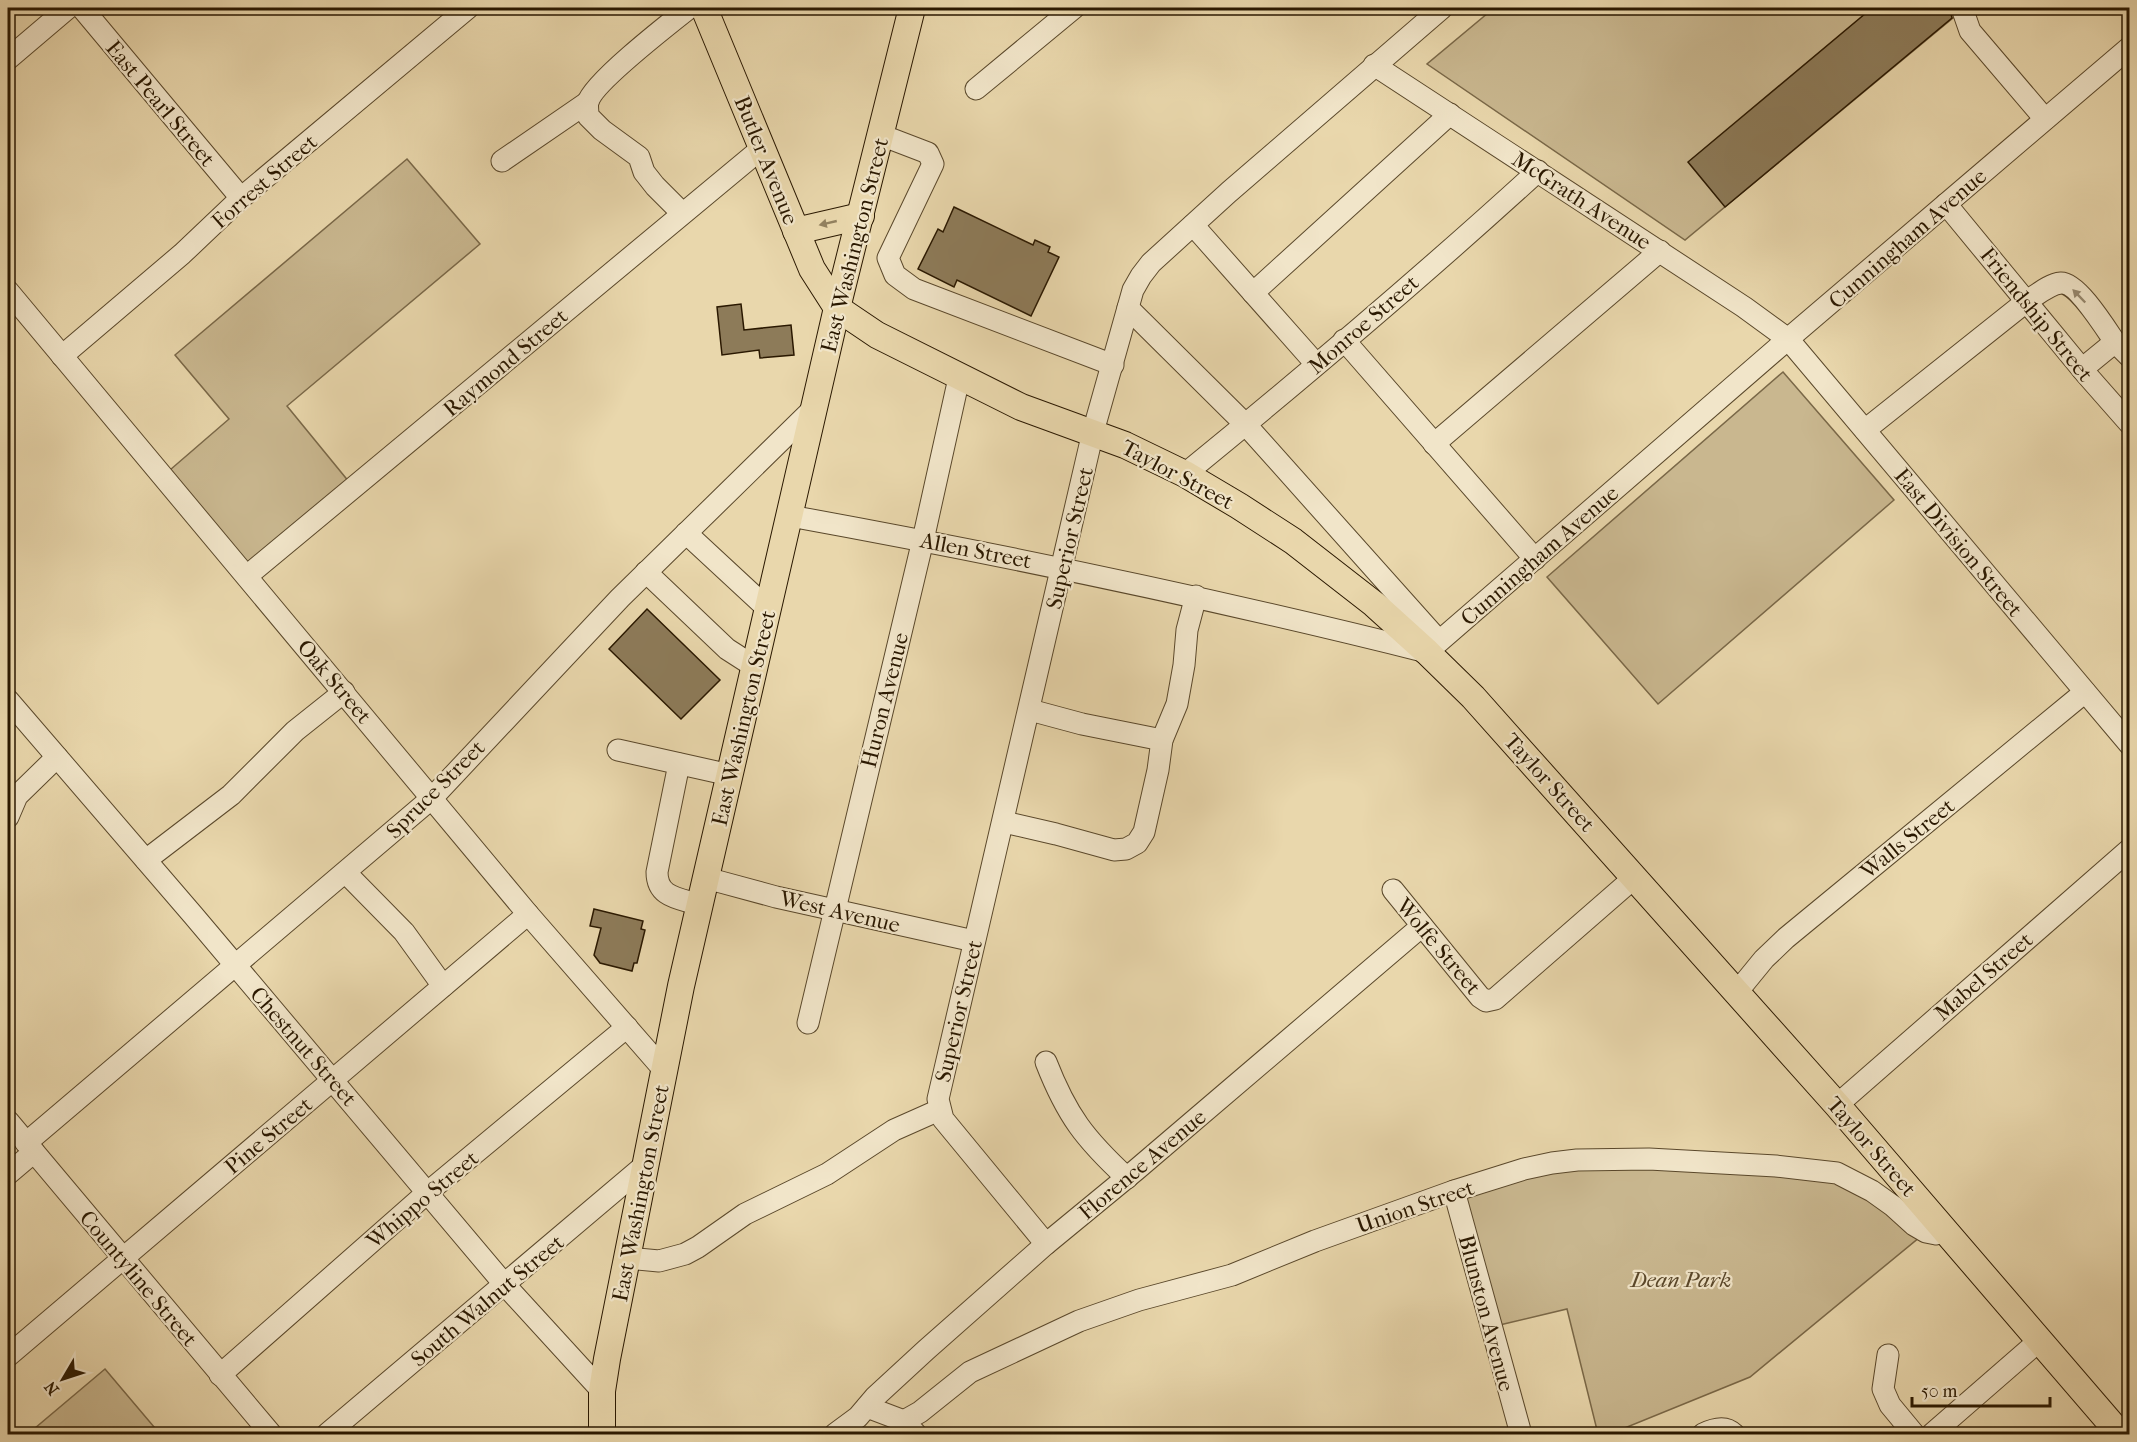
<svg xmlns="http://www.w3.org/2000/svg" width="2137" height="1442" viewBox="0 0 2137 1442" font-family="'IM FELL French Canon',serif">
	<rect width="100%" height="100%" fill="#e9d7ac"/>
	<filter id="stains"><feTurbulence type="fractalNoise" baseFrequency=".00333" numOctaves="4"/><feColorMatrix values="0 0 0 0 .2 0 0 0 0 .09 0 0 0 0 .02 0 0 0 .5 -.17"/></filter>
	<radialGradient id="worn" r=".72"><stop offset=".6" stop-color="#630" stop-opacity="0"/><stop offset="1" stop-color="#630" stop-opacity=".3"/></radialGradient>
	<g fill="#c9b78f" stroke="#7a6848" stroke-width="1.5">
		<path d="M1494,8h471l-280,232 -258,-176z"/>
		<path d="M407,159l73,85 -193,162 67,82 -107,88 -84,-100 66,-57 -54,-64z"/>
		<path d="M1783,372l111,128 -236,204 -111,-127z"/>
		<path d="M1552,1163l272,8 102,61 -176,145 -140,57h-12l-31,-125 -76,18 -37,-136z"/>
		<path d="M105,1369l55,65h-132z"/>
	</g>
	<g fill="#8d7b59" stroke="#2a1800" stroke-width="1.5">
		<path d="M1872,8h78l2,10 -227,189 -37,-45z"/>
		<path d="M954,207l79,38 2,-5 15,7 -2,5 11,5 -28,59 -74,-36 -3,7 -36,-18 20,-40 5,3z"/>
		<path d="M741,304l3,26 47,-5 3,30 -34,3 -1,-8 -37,5 -5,-48z"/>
		<path d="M647,609l73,71 -39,39 -72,-70z"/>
		<path d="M594,909l49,12 -2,8 4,1 -8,33h-3l-2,8 -32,-8 -6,-8 7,-27 -11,-2z"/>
	</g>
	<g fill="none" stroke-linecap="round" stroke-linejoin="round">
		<defs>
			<g id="minor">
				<path d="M82,8l159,190"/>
				<path d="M1962,8l8,23 75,88"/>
				<path d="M8,59l60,-51"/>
				<path d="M1374,65l370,242 44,32 342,406"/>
				<path d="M976,89l98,-81"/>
				<path d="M881,135l47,18 5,11 -45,94 7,17 19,14 199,76"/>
				<path d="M502,161l86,-59"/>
				<path d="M1946,204l140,170 44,50"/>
				<path d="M682,213l-27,-27 -11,-14 -5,-15 -37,-27 -14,-14c0,-4 -1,-11 0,-14 5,-19 82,-79 101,-94"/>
				<path d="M1193,225l123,139"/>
				<path d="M8,291l520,623 136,156"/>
				<path d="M1253,293l197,-179"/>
				<path d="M1128,308l118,117 193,216"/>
				<path d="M1344,340l191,219"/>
				<path d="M62,356l120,-102 59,-56 227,-190"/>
				<path d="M2082,369l33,-27 15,15"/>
				<path d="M1865,430l162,-129c10,-6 22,-17 34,-18 16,-1 45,46 54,59"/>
				<path d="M1434,444l226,-193"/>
				<path d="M1185,474c120,-98 238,-198 353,-303"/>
				<path d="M790,516c214,39 426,83 637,136l361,-313 342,-292"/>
				<path d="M686,533l82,76"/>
				<path d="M646,572l81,77 28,18"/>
				<path d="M247,576l515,-428"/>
				<path d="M8,700l185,215 312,370 97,106"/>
				<path d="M1030,710l52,14 80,16"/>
				<path d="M618,750l112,25"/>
				<path d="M679,764l-22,108c0,26 22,26 43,33"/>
				<path d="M8,817l9,-21 40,-39"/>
				<path d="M1004,822l52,12 58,16 12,-1 11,-6 7,-11 14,-62 4,-30 15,-36 7,-39 3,-35 9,-34"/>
				<path d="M146,860l85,-65 64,-64 49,-39"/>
				<path d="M346,873l58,59 39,54"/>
				<path d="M706,878l70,19 198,44"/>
				<path d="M1393,890l87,107 6,4 9,-2 140,-122"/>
				<path d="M1737,992l27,-33 22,-21 299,-246"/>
				<path d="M808,1023l115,-483 36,-162"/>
				<path d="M1046,1062c21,54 39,77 81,116"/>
				<path d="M1837,1105l293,-256"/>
				<path d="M8,1121l263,313"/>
				<path d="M26,1143l406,-345 188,-200 196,-192"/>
				<path d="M8,1174l26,-22"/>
				<path d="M1454,1191l67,243"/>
				<path d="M1046,1244l-103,-125 -5,-20 155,-667 40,-142 8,-14 10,-13 78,-71 213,-184"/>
				<path d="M627,1258l32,3 26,-7 13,-7 47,-33 82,-40 67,-44 45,-20"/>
				<path d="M1888,1355l-5,34 7,16 24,29"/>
				<path d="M8,1356l520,-442"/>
				<path d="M220,1375l208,-183 199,-165"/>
				<path d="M867,1407l37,14 12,13"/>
				<path d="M904,1421l16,-9 50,-40 109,-51 60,-21 93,-25 83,-34 139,-50 70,-22 28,-6 25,-3 72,-1 127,7 61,7 35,18 21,15 21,19 12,7 10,2 11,-2"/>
				<path d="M327,1434l318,-269"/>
				<path d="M835,1434l23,-17 17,-20 51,-47 120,-106 90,-74 286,-244"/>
				<path d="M1703,1434c10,-5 22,-9 31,0"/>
				<path d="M1932,1434l108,-94"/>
			</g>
			<g id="major">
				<path d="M704,8l108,261 25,39 40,27 144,72 104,38 60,29 54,32 54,35 81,63 53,48 46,45 364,408 283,329"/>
				<path d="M796,231l65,-15"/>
				<path d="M602,1434v-43l5,-32 74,-373 156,-678 75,-300"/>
			</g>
		</defs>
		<use href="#minor" stroke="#5a482b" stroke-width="23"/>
		<use href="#major" stroke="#2a1800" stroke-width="28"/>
		<use href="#minor" stroke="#f1e5c9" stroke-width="21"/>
		<use href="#major" stroke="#e9d7ac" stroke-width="26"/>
	</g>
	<defs><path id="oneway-solid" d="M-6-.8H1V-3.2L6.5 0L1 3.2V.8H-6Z" transform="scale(1.5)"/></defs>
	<use fill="#93815f" href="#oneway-solid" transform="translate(828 223) rotate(167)"/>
	<use fill="#97896f" href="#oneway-solid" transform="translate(2079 296) rotate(-134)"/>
	<g text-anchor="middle" stroke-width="4.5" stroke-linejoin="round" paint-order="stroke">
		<g font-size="22" fill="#2a1800" stroke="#f1e5c9">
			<text transform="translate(161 103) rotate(50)" y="8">East Pearl Street</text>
			<text transform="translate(767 160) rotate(68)" y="8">Butler Avenue</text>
			<text transform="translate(264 181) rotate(-41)" y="8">Forrest Street</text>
			<text transform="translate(1582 200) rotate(33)" y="8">McGrath Avenue</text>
			<text transform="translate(1907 238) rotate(-41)" y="8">Cunningham Avenue</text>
			<text transform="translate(854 245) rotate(-76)" y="8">East Washington Street</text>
			<text transform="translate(2037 314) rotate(51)" y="8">Friendship Street</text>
			<text transform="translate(1363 324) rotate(-41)" y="8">Monroe Street</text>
			<text transform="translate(505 362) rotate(-40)" y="8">Raymond Street</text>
			<text transform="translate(1178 474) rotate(28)" y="8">Taylor Street</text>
			<text transform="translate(1069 538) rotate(-77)" y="8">Superior Street</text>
			<text transform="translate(1959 542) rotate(50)" y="8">East Division Street</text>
			<text transform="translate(976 550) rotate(11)" y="8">Allen Street</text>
			<text transform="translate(1539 555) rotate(-41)" y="8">Cunningham Avenue</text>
			<text transform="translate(335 681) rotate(50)" y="8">Oak Street</text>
			<text transform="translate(884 700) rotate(-76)" y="8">Huron Avenue</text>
			<text transform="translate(743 718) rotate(-77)" y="8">East Washington Street</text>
			<text transform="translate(1550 782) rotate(48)" y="8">Taylor Street</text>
			<text transform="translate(435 789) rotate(-45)" y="8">Spruce Street</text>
			<text transform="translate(1907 838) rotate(-39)" y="8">Walls Street</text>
			<text transform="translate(840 911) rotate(13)" y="8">West Avenue</text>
			<text transform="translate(1439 946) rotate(50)" y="8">Wolfe Street</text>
			<text transform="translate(1983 976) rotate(-41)" y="8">Mabel Street</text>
			<text transform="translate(958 1011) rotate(-77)" y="8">Superior Street</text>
			<text transform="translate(304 1046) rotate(49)" y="8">Chestnut Street</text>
			<text transform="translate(268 1135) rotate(-40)" y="8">Pine Street</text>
			<text transform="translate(1872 1146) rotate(49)" y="8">Taylor Street</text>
			<text transform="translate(1142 1164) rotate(-40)" y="8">Florence Avenue</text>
			<text transform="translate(640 1193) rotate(-79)" y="8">East Washington Street</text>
			<text transform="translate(422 1199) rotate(-40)" y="8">Whippo Street</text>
			<text transform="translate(1415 1206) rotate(-19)" y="8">Union Street</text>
			<text transform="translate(139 1278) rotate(50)" y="8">Countyline Street</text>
			<text transform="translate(487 1300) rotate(-40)" y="8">South Walnut Street</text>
			<text transform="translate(1487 1313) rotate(75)" y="8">Blunston Avenue</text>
		</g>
		<g font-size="22" font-style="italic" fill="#5a482b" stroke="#f1e5c9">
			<text x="1681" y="1287">Dean Park</text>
		</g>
	</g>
	<rect width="2137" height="1442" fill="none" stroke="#e9d7ac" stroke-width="30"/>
	<rect x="9" y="9" width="2119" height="1424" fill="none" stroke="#2a1800" stroke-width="3"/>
	<rect x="15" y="15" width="2107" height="1412" fill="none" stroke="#2a1800" stroke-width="1.5"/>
	<g transform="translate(63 1379) rotate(231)" stroke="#f1e5c9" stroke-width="4.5" paint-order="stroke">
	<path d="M0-4.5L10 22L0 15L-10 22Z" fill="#2a1800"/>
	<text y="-9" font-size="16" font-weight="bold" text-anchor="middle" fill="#2a1800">N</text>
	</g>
	<path d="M1912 1397v9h138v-9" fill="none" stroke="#2a1800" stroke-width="3"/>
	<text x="1921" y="1397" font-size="18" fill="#2a1800" stroke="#f1e5c9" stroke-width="4.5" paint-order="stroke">50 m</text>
	<rect width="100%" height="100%" filter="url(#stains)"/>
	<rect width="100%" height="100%" fill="url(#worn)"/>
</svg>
